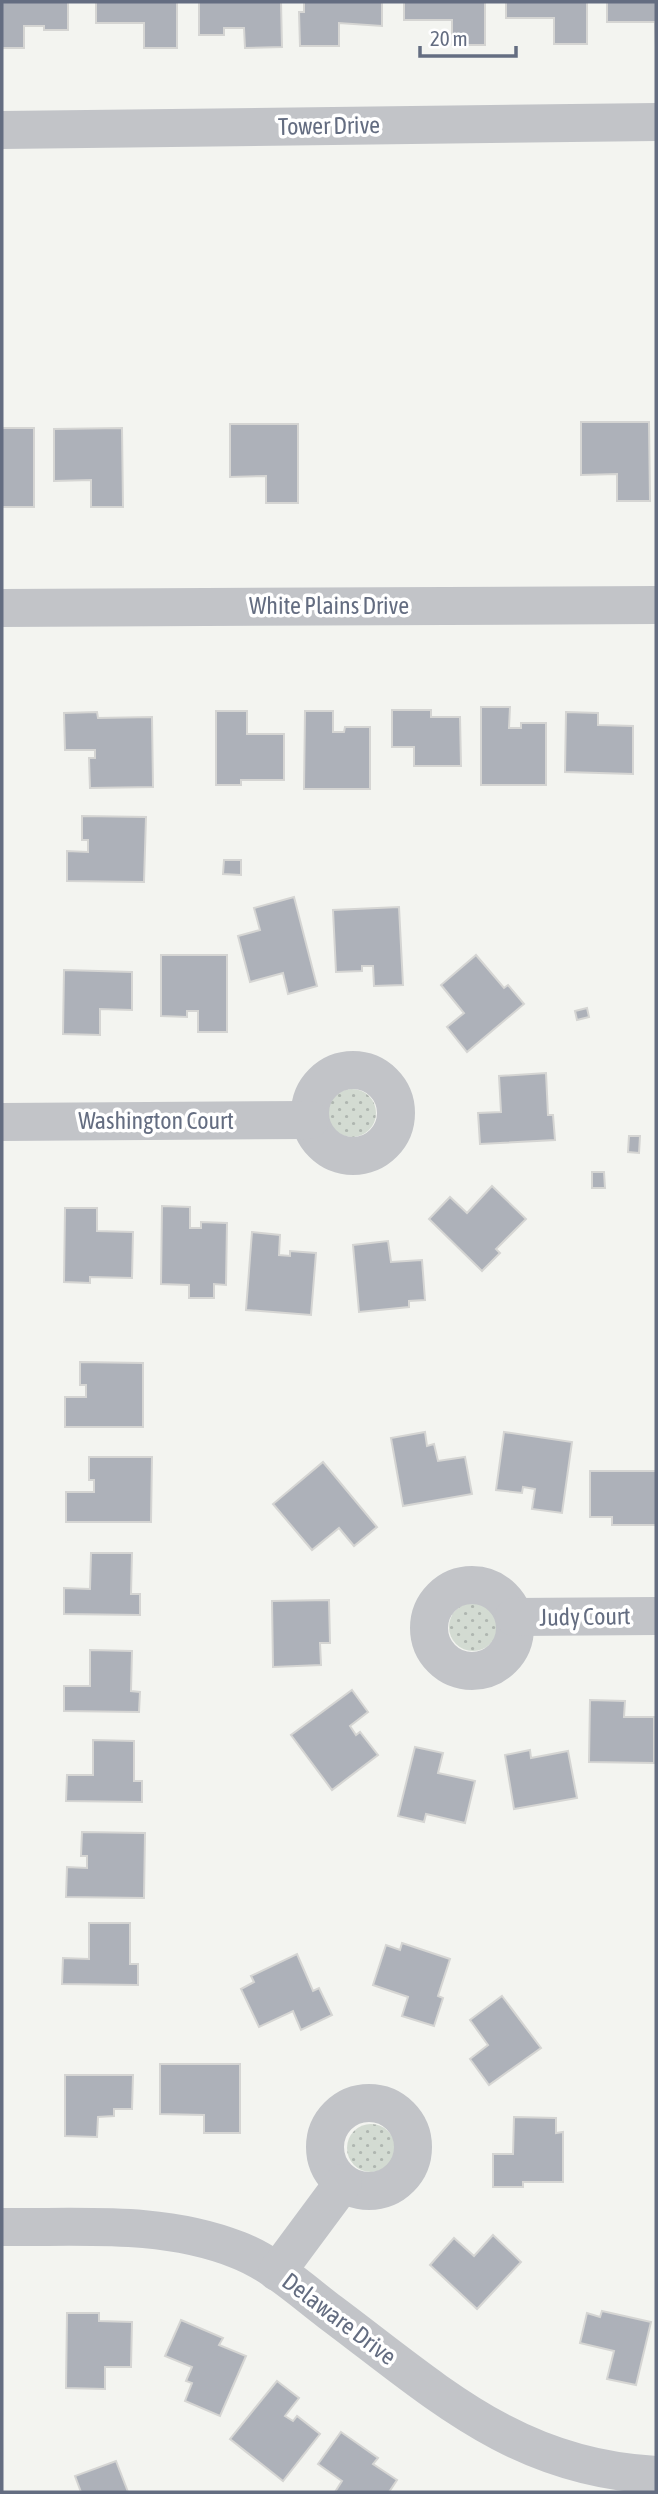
<svg xmlns="http://www.w3.org/2000/svg" width="658" height="2494" viewBox="0 0 658 2494" font-family="'Asap Condensed',sans-serif">
	<defs>
		<pattern id="grass-dots" width="8" height="8" patternUnits="userSpaceOnUse" patternTransform="scale(1.75)"><rect width="8" height="8" fill="#d3dbd2"/><path d="M2 2h.1M6 6h.1" fill="none" stroke="#afb6b0" stroke-width="1.8" stroke-linecap="round"/></pattern>
	</defs>
	<rect width="100%" height="100%" fill="#f3f4f0"/>
	<g fill="url(#grass-dots)">
		<circle cx="352" cy="1113" r="24"/>
		<circle cx="473" cy="1627" r="24"/>
		<circle cx="371" cy="2148" r="24"/>
	</g>
	<g fill="#adb1b9" stroke="#d5d5d3" stroke-width="2">
		<path d="M2,2h66v28h-24v-4h-20v22h-22z"/>
		<path d="M96,2h81v46h-33v-25h-48z"/>
		<path d="M199,2h82l1,45 -37,1 -1,-20h-20v7h-25z"/>
		<path d="M304,2h78v24l-43,-3v23h-39l-1,-34h5z"/>
		<path d="M404,2h81v43h-33v-25h-48z"/>
		<path d="M506,2h81v42h-33v-26h-48z"/>
		<path d="M607,2h49v45l-1,-25h-48z"/>
		<path d="M581,422h68l1,79h-33v-27l-36,1z"/>
		<path d="M230,424h68v79h-32v-27l-36,1z"/>
		<rect x="2" y="428" width="32" height="79"/>
		<path d="M122,428l1,79h-32v-27l-37,1v-52z"/>
		<path d="M481,707h29l-1,21h12v-5h25v62h-65z"/>
		<path d="M392,710h39v7h29l1,49h-47v-19h-22z"/>
		<path d="M216,711h31v23h37v46h-43v5h-25z"/>
		<path d="M305,711h28v21h11l1,-5h25v62h-66z"/>
		<path d="M97,712l1,6 54,-1 1,70 -63,1 -1,-30h6v-8h-30l-1,-37z"/>
		<path d="M566,712l32,1v12l35,1v48l-68,-2z"/>
		<path d="M82,816l64,1 -2,65 -77,-1v-30l21,1v-12h-6z"/>
		<path d="M224,860h17v15l-18,-1z"/>
		<path d="M294,897l23,89 -29,8 -5,-21 -33,9 -12,-46 22,-6 -6,-22z"/>
		<path d="M399,907l4,78 -29,1 -1,-20h-11v5l-26,1 -3,-62z"/>
		<path d="M161,955h66v77h-29v-21h-11v6l-26,-1z"/>
		<path d="M476,955l28,33 4,-3 16,19 -57,48 -20,-25 17,-14 -23,-28z"/>
		<path d="M64,970l68,2v38l-32,-1v26l-37,-1z"/>
		<path d="M587,1008l2,9 -12,3 -2,-9z"/>
		<path d="M546,1073l2,42h5l2,25 -75,4 -2,-31 23,-1 -2,-36z"/>
		<path d="M629,1136h11l-1,17 -11,-1z"/>
		<path d="M592,1172h12l1,16h-13z"/>
		<path d="M492,1186l34,33 -30,30 4,4 -18,18 -53,-52 21,-22 17,16z"/>
		<path d="M162,1206l28,1v21h11v-6l26,1 -1,62 -12,-1v14h-25v-13l-28,-1z"/>
		<path d="M65,1208h32v23l36,1 -1,46 -42,-1v6l-26,-1z"/>
		<path d="M252,1232l28,3 -1,20 11,1v-5l26,2 -5,62 -65,-5z"/>
		<path d="M388,1241l3,21 31,-2 3,40 -16,1v6l-50,5 -6,-67z"/>
		<path d="M80,1362l63,1v64h-78v-30h21v-12h-6z"/>
		<path d="M425,1432l2,14 7,-2 4,17 27,-4 7,37 -69,12 -12,-68z"/>
		<path d="M504,1432l68,10 -10,71 -30,-4 3,-20 -12,-2 -1,6 -26,-3z"/>
		<path d="M89,1457h63l-1,65h-85v-30h28v-12h-5z"/>
		<path d="M323,1462l54,65 -23,19 -15,-18 -27,22 -39,-46z"/>
		<path d="M590,1471h66v54h-44v-8h-22z"/>
		<path d="M91,1553h41l-1,41h9v21l-76,-1v-26l26,1z"/>
		<path d="M329,1600l1,43h-10l1,22 -48,2 -1,-66z"/>
		<path d="M90,1650l42,1 -1,40 9,1 -1,20 -75,-1v-25h26z"/>
		<path d="M352,1690l16,22 -18,14 6,9 4,-3 18,23 -46,35 -41,-55z"/>
		<path d="M590,1700l35,1 -1,16h30v46l-65,-1z"/>
		<path d="M93,1740l41,1v40h8v21l-76,-1 1,-26h26z"/>
		<path d="M415,1747l28,6 -5,20 37,8 -10,42 -39,-9 -2,8 -26,-6z"/>
		<path d="M530,1750l1,8 37,-7 9,47 -63,11 -9,-54z"/>
		<path d="M82,1832l63,1 -1,65 -78,-1 1,-30 20,1v-12h-6z"/>
		<path d="M89,1923h41v41h8v21l-76,-1 1,-26 26,1z"/>
		<path d="M402,1943l48,16 -12,37 5,2 -9,28 -32,-10 6,-19 -35,-12 13,-40 14,5z"/>
		<path d="M297,1954l16,37 6,-3 13,27 -31,15 -8,-19 -34,16 -18,-38 13,-7 -3,-6z"/>
		<path d="M502,1996l39,52 -52,37 -19,-26 18,-14 -18,-25z"/>
		<path d="M160,2064h80v69h-36v-18l-44,-1z"/>
		<path d="M65,2075h68l-1,34h-18v7l-16,1 -1,20 -32,-1z"/>
		<path d="M514,2117l42,1v15l7,-1v50h-40v5h-30v-33h20z"/>
		<path d="M493,2235l28,27 -44,47 -47,-44 24,-27 20,18z"/>
		<path d="M602,2311l49,11 -15,63 -29,-6 7,-28 -34,-8 7,-30 13,4z"/>
		<path d="M67,2313h32v8l33,1 -1,45h-26v22l-39,-1z"/>
		<path d="M181,2320l42,18 -4,7 27,11 -26,60 -35,-15 7,-18 -6,-2 6,-14 -27,-11z"/>
		<path d="M277,2381l22,17 -14,18 8,5 4,-5 23,18 -37,47 -53,-42z"/>
		<path d="M341,2432l37,26 -5,6 24,16 -8,12h-54l7,-11 -24,-17z"/>
		<path d="M116,2461l12,31h-47l-6,-16z"/>
	</g>
	<g fill="none" stroke-linecap="round" stroke-linejoin="round">
		<g stroke="#c2c4c8" stroke-width="38">
			<path d="M2,130l654,-8"/>
			<path d="M2,608l654,-3"/>
			<circle cx="353" cy="1113" r="43"/>
			<path d="M2,1122l308,-2"/>
			<circle cx="472" cy="1628" r="43"/>
			<path d="M514,1617l142,-1"/>
			<circle cx="369" cy="2147" r="44"/>
			<path d="M2,2227c80,1 160,-7 236,23 34,13 63,40 92,62 107,80 186,156 326,163"/>
			<path d="M277,2272l66,-89"/>
		</g>
	</g>
	<g text-anchor="middle" stroke-width="7" stroke-linejoin="round" paint-order="stroke">
		<g font-size="24" fill="#646d81" stroke="#fff">
			<text transform="translate(329 126) rotate(-1)" y="8">Tower Drive</text>
			<text x="329" y="614">White Plains Drive</text>
			<text x="156" y="1129">Washington Court</text>
			<text transform="translate(585 1617) rotate(-1)" y="8">Judy Court</text>
			<text transform="translate(339 2319) rotate(37)" y="8">Delaware Drive</text>
		</g>
	</g>
	<rect width="658" height="2494" fill="none" stroke="#646d81" stroke-width="7"/>
	<path d="M420 46v10h96v-10" fill="none" stroke="#646d81" stroke-width="3.5"/>
	<text x="430" y="46" font-size="21" fill="#646d81" stroke="#ffffff" stroke-width="5" paint-order="stroke">20 m</text>
</svg>
